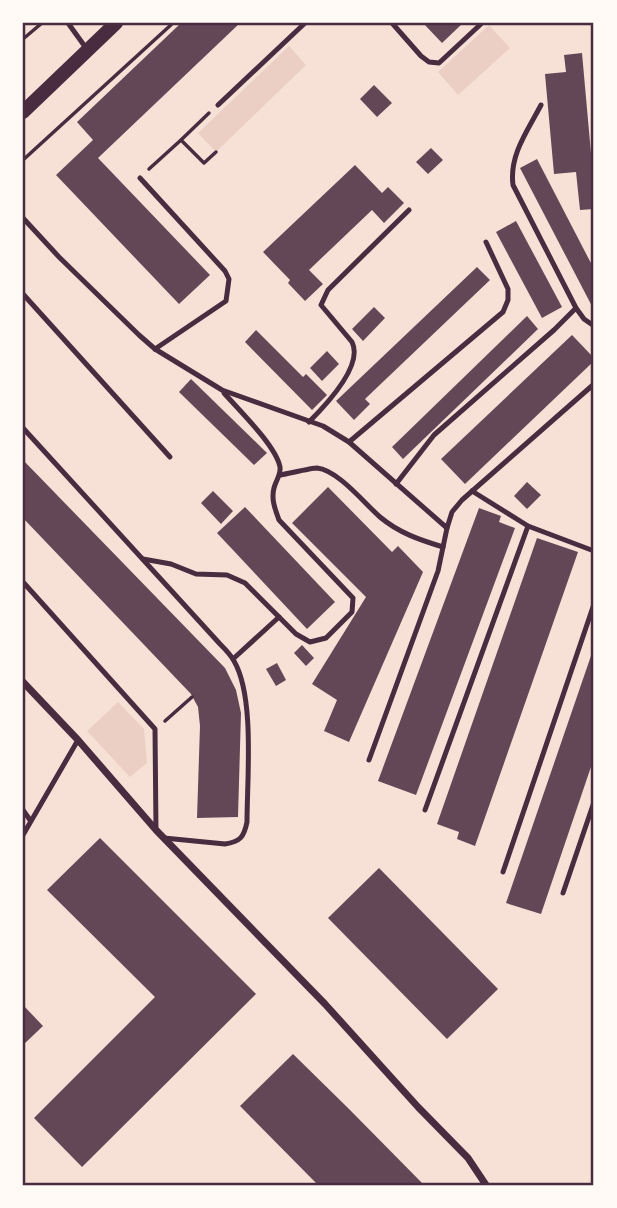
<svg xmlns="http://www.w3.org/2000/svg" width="617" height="1208" viewBox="0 0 617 1208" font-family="'Fira Sans',sans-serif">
	<rect width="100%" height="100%" fill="#f7e1d7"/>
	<g fill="#ebcfc5">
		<path d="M489,25l21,23 -52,47 -20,-23z"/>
		<path d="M289,46l17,19 -90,87 -18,-19z"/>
		<path d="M118,702l26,27 3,34 -17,14 -43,-46z"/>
	</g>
	<g fill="#644757">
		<path d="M181,23h59l-142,135 112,117 -31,29 -123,-129 37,-35 -16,-18z"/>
		<path d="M423,23h40l-21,20z"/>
		<path d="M582,53l12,134v22l-14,1 -4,-38 -22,2 -9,-100 21,-2 -2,-17z"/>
		<path d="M374,85l18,18 -15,14 -17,-18z"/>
		<path d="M431,148l12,12 -15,14 -12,-12z"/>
		<path d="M537,159l57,110v41l-74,-142z"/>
		<path d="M355,165l27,28 6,-6 16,16 -20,20 -12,-13 -63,60 14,14 -18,17 -17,-18 2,-3 -27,-28z"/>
		<path d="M516,221l46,86 -20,11 -46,-86z"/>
		<path d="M477,267l13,13 -125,119 5,5 -16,16 -18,-19z"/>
		<path d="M374,307l11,11 -22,23 -11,-12z"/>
		<path d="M527,316l11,13 -135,130 -11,-12z"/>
		<path d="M256,330l47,47 3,-3 21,21 -15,15 -67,-68z"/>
		<path d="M572,335l22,23v3l-129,123 -24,-25z"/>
		<path d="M327,351l12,13 -17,17 -12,-13z"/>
		<path d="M191,379l76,74 -13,12 -75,-73z"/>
		<path d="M23,460l202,208 11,22 5,23 -3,104 -41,1 3,-92 -2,-19 -7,-13 -168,-176z"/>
		<path d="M527,482l14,13 -14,14 -13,-13z"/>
		<path d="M328,487l64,65 6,-6 25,26 -74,170 -25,-11 13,-31 -25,-16 54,-87 -74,-74z"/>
		<path d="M213,491l20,20 -12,13 -20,-21z"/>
		<path d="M245,507l90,95 -28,27 -90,-96z"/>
		<path d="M479,508l22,8 -2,6 16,6 -99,267 -38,-14z"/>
		<path d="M537,538l41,14 -103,294 -18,-7 2,-7 -22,-8z"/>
		<path d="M302,645l12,13 -8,8 -12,-13z"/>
		<path d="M594,647v111l-53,156 -35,-11z"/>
		<path d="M277,663l9,17 -10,6 -10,-17z"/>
		<path d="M100,838l156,156 -174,173 -48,-49 121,-121 -108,-107z"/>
		<path d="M379,868l119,121 -51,50 -119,-121z"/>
		<path d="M23,1005l20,21 -20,19z"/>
		<path d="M293,1054l56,55 75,76h-106l-78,-79z"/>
	</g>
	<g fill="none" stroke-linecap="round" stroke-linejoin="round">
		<g stroke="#4a2c40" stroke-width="3.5">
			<path d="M23,39l19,-16"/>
			<path d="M209,113l-28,27 23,23 12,-11"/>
			<path d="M23,160l150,-137"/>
			<path d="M149,169l32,-29"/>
			<path d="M165,721l27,-24"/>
		</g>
		<g stroke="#4a2c40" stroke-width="5">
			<path d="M68,23l18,25"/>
			<path d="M392,23l29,33 8,6 10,1 43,-40"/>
			<path d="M218,105l87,-82"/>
			<path d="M541,105c-13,25 -32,50 -28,80l63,123 8,11 10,7"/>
			<path d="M140,178l85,93 4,8 -3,22 -71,48"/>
			<path d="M23,218l36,39 80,78 16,14 67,41 101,36 26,16 98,86 5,-16 10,-12 132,-116"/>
			<path d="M23,294l147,163"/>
			<path d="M309,422c16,-16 55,-56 43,-80l-31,-37 7,-15 81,-80"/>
			<path d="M23,428l197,216c5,5 11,11 14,17 21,36 13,118 13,161 -3,15 -7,20 -22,22l-61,-6"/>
			<path d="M349,442l154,-130 5,-12v-11l-22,-47"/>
			<path d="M280,475c7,-1 31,-7 37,-7 21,2 48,36 63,49 19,16 40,23 63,30"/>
			<path d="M396,484l38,-49 120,-105 22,-22"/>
			<path d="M472,491l56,35 66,25"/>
			<path d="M143,559l28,5 25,10 31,1 18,8 51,51 14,8 16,-4 26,-26 1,-14 -74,-78c-4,-11 -8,-21 -5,-32 2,-8 7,-13 6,-21 -4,-21 -41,-57 -56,-74"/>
			<path d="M23,582l132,147 1,100"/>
			<path d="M233,659l46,-42"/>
			<path d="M369,760l69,-189 9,-43"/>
			<path d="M23,810l7,10"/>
			<path d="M425,810l103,-284"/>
			<path d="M23,835l55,-95"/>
			<path d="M503,872l91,-268"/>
			<path d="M563,893l31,-91"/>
		</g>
		<path stroke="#4a2c40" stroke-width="7" d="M23,682l55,58 78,90 169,174 93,103 50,51 18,27"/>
		<path stroke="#4a2c40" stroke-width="14" d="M23,112l93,-89"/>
	</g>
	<rect width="617" height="1208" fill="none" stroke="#fffaf5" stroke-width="49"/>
	<rect x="24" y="24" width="568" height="1160" fill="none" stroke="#4a2c40" stroke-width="2.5"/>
</svg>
